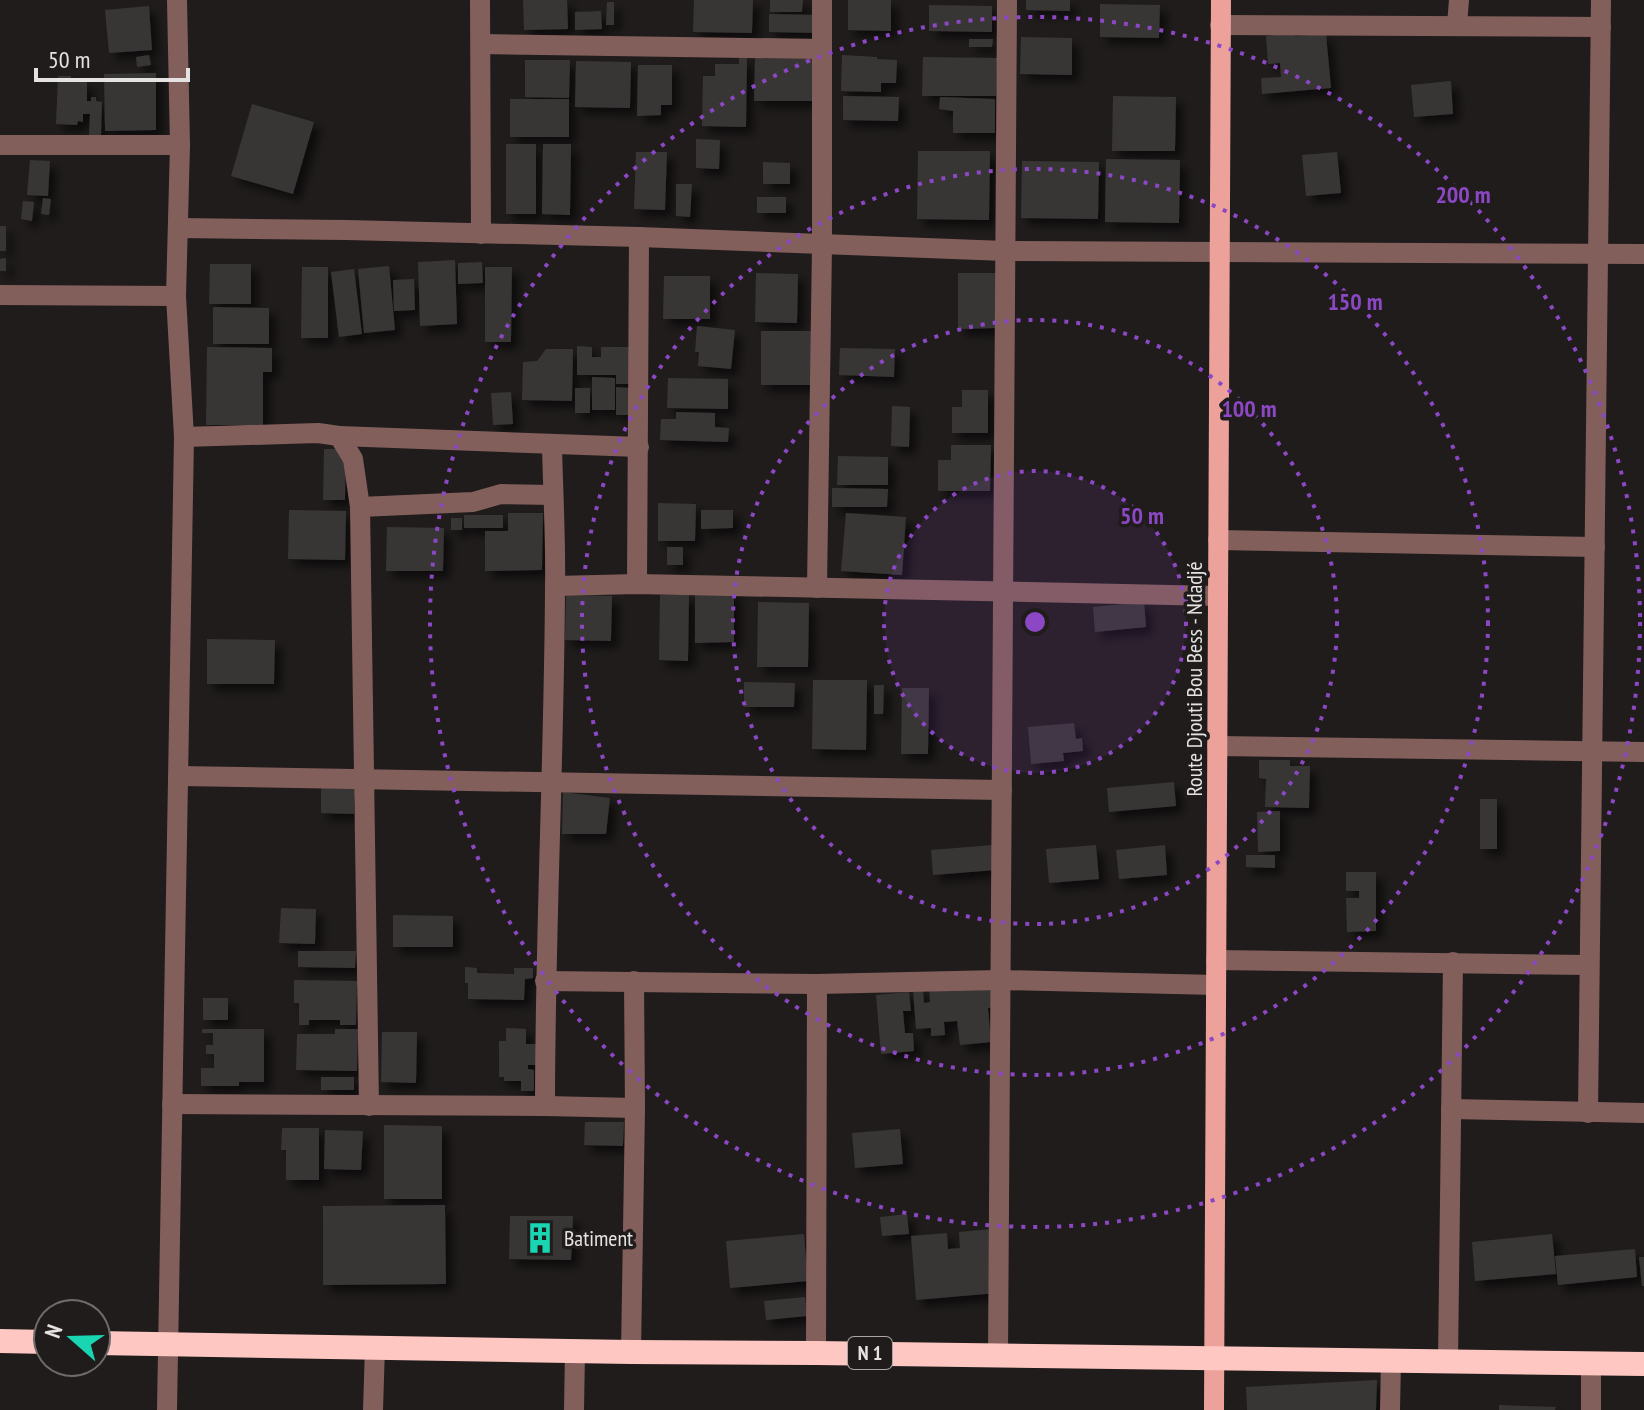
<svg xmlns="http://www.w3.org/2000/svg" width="1644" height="1410" viewBox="0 0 1644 1410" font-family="'PT Sans Narrow',sans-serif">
	<defs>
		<filter id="shadow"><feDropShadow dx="7" dy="7" stdDeviation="4" flood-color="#0009"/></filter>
	</defs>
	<rect width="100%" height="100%" fill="#201c1c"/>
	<g fill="#393535" filter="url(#shadow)">
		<path d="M523,0h44l1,29 -44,1z"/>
		<path d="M694,0h59l-1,33 -59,-1z"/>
		<path d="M770,0h33l-1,12h-32z"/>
		<path d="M848,0h43v31l-43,-1z"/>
		<path d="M1026,0h44v11l-44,-1z"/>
		<path d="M607,2h7v23h-8z"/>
		<path d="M1100,4l60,1 -1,33 -59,-1z"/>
		<path d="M929,5l63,1v26l-63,-1z"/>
		<path d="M149,6l3,44 -43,3 -4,-43z"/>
		<path d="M601,11l1,18 -27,1v-18z"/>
		<path d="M769,14l47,1v18l-47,-1z"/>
		<path d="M1295,33v3l31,-2 5,54 -69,6 -1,-16 20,-1 -1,-14 -12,1 -2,-28z"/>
		<path d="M1021,37l51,1v37l-52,-1z"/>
		<path d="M969,39h24l-1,8h-23z"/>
		<path d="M149,55l2,10 -14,2 -1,-10z"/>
		<path d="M842,55l35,2v2l20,1 -1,23h-15v9l-40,-1z"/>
		<path d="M739,57l8,1 -1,69 -44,-1 1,-50h12v-12h24z"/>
		<path d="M755,57l60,1 -1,43h-60z"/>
		<path d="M923,57l74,1 -1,38h-74z"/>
		<path d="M525,60h45l-1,38 -44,-1z"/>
		<path d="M576,61l55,1 -1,46 -55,-1z"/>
		<path d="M638,65h34v40h-11v10l-24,1z"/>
		<path d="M156,73v57l-51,1 -1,-57z"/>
		<path d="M58,76h13v5l16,1v19h4v-4h5v4l6,1 -1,33h-12l1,-21h-7v8l-5,-1 -1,4 -21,-1z"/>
		<path d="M1451,81l2,33 -39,3 -3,-32z"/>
		<path d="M843,96l56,1 -1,24 -55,-1z"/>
		<path d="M1113,96l63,1 -1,54h-63z"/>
		<path d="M940,97l55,2v34h-42v-22l-14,-2z"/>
		<rect x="510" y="99" width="59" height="38"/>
		<path d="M252,104l62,18 -21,72 -62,-18z"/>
		<path d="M696,139l24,1 -1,29 -23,-1z"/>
		<rect x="506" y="144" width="30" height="70"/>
		<path d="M543,144h28l-1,71 -28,-1z"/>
		<path d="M918,151h72l-1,69 -72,-1z"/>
		<path d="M636,152h31l-2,58 -31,-1z"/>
		<path d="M1337,152l4,41 -35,3 -4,-41z"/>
		<path d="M1106,159l74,1 -1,63 -74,-1z"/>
		<path d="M30,160l20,1 -2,35 -21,-1z"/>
		<path d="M1022,161l77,1 -1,57 -77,-1z"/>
		<path d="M763,162l27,1v21h-27z"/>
		<path d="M676,184h16l-2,33 -14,-1z"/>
		<rect x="757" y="197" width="29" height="16"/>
		<path d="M43,198l8,1 -2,16 -8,-1z"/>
		<path d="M23,201l11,1 -2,19 -11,-2z"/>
		<rect x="0" y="226" width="6" height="25"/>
		<path d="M6,258v13h-6v-12z"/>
		<path d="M455,260l2,64 -37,2 -2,-64z"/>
		<path d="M482,262l1,21 -25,1v-21z"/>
		<path d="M210,264h41v40h-42z"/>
		<path d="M389,266l6,64 -31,3 -6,-64z"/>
		<path d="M302,267h26v71h-27z"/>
		<path d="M485,267h27l-1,75h-26z"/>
		<path d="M354,269l8,65 -23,3 -8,-65z"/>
		<path d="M756,273l42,1 -1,49 -42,-1z"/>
		<path d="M958,273h38v55l-38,1z"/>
		<path d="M664,276h46v43h-47z"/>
		<path d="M414,279l1,31 -21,1 -1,-31z"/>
		<path d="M213,307l56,1v36h-56z"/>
		<path d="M697,326l38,4 -4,39 -33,-3 1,-14h-4z"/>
		<path d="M761,331h52l-1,54h-51z"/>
		<path d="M577,346l15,1v10h9v-10h32l-1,37h-16v-9h-39z"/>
		<path d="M207,347l65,1v24h-9v53h-57z"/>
		<path d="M840,348l55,1 -1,28 -55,-2z"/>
		<path d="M546,349h27l-1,52 -50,-1 1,-38 14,-1z"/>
		<path d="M592,377l23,1v32h-23z"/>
		<path d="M668,378l60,1v30l-61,-1z"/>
		<path d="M616,387l13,1v27h-13z"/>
		<rect x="575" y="388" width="15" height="25"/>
		<path d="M962,390h26v43h-36v-26h10z"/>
		<path d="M511,392l2,32 -20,1 -2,-32z"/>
		<path d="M892,406l18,1 -1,40 -18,-1z"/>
		<path d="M676,412l39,1v14l14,1 -1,14 -68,-2 1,-21h15z"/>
		<path d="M951,445h40l-1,46h-52v-31h13z"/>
		<path d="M324,449h22l-1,51h-22z"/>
		<path d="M838,456l50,1v28h-51z"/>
		<path d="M832,488l56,1 -1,18h-55z"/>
		<path d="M658,503l38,1 -1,37h-37z"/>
		<path d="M289,510l57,1 -1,49 -57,-1z"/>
		<path d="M701,510h32v18l-32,1z"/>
		<path d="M508,513h35l-1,57 -57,1v-40h23z"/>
		<path d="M846,513l60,4 -4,58 -61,-4z"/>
		<rect x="464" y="515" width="39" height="13"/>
		<rect x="451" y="518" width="11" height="12"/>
		<path d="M387,527l57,1 -1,43h-57z"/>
		<rect x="667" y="547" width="16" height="18"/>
		<path d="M734,589v53l-39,1v-53z"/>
		<path d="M566,595l46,1 -1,45 -46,-1z"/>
		<path d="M660,595h29l-1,66 -29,-1z"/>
		<path d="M758,602l51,1 -1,64h-51z"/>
		<path d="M1144,602l2,25 -51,5 -2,-25z"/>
		<path d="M207,639l68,1 -1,44h-67z"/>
		<path d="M813,680h54l-1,70 -54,-1z"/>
		<path d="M744,682l51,1 -1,24h-50z"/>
		<path d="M874,685h10l-1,29h-9z"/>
		<path d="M902,688h27l-1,66h-27z"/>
		<path d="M1074,723l2,16 6,-1 1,13 -20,2 1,8 -33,3 -3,-37z"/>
		<path d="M1259,760h31v6h20l-1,42 -44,-1 1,-28 -7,-1z"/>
		<path d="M1174,782l2,24 -67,6 -2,-24z"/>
		<path d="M321,787h33v27l-33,-1z"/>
		<path d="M563,792l47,6 -4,36h-44z"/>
		<rect x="1480" y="799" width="17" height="50"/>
		<path d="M1280,811v40l-22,1 -1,-40z"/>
		<path d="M993,845l3,25 -63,5 -2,-25z"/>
		<path d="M1096,845l3,34 -50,4 -3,-34z"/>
		<path d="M1165,845l2,30 -48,4 -3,-29z"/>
		<path d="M1246,855h29v13l-29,-1z"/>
		<path d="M1346,872h30v59l-29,1 -1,-34h13v-7h-13z"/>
		<path d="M281,908l35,1 -1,35 -36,-1z"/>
		<path d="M393,915l60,1v31h-60z"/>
		<path d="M298,951h58l-1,17 -57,-1z"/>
		<path d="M465,967l12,1v5l37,1v-6h19v10l-8,1 -1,21 -56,-1v-16h-3z"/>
		<path d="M294,980l63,1 -1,44h-16v-5h-31v5h-10v-22h-5z"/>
		<path d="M990,983l2,24 -4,1 3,34 -31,3 -3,-24 -13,1 1,13 -14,1v-8l-15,1 -3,-39h10l1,13 6,-1 -1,-13z"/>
		<path d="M909,992l2,19h-8l2,22h8l1,18 -33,3 -5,-59z"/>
		<rect x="203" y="998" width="25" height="22"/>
		<path d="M506,1028l20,1v15h10v21h-8v4l6,1v21h-13v-10h-17v-4h-5v-36h7z"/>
		<path d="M202,1029h62v53h-25v4h-38v-18h13v-14h-8v-9h7v-12h-11z"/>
		<path d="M335,1029h23l-1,42 -61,-1 1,-36h38z"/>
		<path d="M382,1032h35l-1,51 -35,-1z"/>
		<rect x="321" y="1077" width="33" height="13"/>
		<path d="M585,1122h39l-1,24 -39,-1z"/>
		<path d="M384,1125l58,1v73h-58z"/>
		<path d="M282,1128h37v52h-33v-30h-5z"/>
		<path d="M900,1129l3,35 -48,4 -3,-35z"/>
		<path d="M325,1130l38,1 -2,39 -37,-1z"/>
		<path d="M445,1205l1,79 -123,1v-79z"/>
		<path d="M907,1214l2,20 -27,2 -2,-19z"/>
		<path d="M510,1216h63l-2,44 -62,-1z"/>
		<path d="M991,1229l6,64 -81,7 -5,-64 36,-3 1,16 12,-1 -1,-16z"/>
		<path d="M804,1234l4,47 -78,7 -4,-47z"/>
		<path d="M1552,1234l4,40 -81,7 -3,-39z"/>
		<path d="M1635,1249l2,28 -79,8 -3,-29z"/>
		<path d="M1639,1257h5v29h-2z"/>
		<path d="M805,1297l2,19 -41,4 -2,-19z"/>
		<path d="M1377,1380l-1,30h-129l-1,-23z"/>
		<path d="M1499,1405l57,2 -1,3h-56z"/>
	</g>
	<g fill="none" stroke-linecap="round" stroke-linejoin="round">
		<g stroke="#835f5c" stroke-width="20">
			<path d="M480,0l1,234"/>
			<path d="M1220,25l381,2"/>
			<path d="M1457,25l2,-25"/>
			<path d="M481,44l341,5"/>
			<path d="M0,145h180"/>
			<path d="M179,228l167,2 293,7 366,14 639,3"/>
			<path d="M0,295l176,1"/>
			<path d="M339,436l300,11"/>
			<path d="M184,437l134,-4 21,3 14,23 7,48 9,599"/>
			<path d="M360,507l113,-5 28,-8 52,1"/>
			<path d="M1218,540l377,7"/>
			<path d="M637,584l2,-347"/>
			<path d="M555,586l82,-2 581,12"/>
			<path d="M817,588l5,-343v-245"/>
			<path d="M1217,746l427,6"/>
			<path d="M179,776l823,14"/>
			<path d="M1216,960l373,5"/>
			<path d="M545,981l272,3 183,-4 216,5"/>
			<path d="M172,1104l373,2 90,2"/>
			<path d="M545,1106c0,-172 9,-344 10,-516 1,-48 -2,-97 -3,-145"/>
			<path d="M1451,1109l193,4"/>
			<path d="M1588,1113l13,-1113"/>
			<path d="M631,1352l4,-244 -1,-127"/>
			<path d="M816,1353l1,-369"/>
			<path d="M998,1355l9,-1355"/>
			<path d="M1448,1361l5,-399"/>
			<path d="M1591,1363v47"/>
			<path d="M167,1410l17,-973 -8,-141 4,-151 -3,-145"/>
			<path d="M373,1410l2,-63"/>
			<path d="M574,1410l1,-59"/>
			<path d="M1390,1410l1,-50"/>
		</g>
		<path stroke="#eca19b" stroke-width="20" d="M1214,1410l7,-1410"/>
		<g stroke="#fec7c2" stroke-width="24">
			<path d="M0,1341l48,1"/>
			<path d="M96,1343l535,9 185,1 828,11"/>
		</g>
	</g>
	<circle cx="1035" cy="622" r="151" fill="#8b47c4" fill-opacity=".12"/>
	<g fill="none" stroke="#8b47c4" stroke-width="4" stroke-dasharray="4 8">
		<circle cx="1035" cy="622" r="151"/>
		<circle cx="1035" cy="622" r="302"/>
		<circle cx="1035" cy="622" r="453"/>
		<circle cx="1035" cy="622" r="605"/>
	</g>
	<defs>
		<symbol id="building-bare" viewBox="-9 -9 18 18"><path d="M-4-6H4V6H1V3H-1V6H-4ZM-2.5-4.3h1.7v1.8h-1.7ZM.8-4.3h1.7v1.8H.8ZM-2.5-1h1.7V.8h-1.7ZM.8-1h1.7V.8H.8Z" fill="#1ad5b2" stroke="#201c1c" stroke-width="2.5" paint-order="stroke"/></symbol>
	</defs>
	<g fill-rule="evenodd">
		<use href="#building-bare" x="518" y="1216" width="44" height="44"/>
	</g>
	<g text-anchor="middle" stroke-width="7" stroke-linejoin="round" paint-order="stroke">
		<rect fill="#201c1c" stroke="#aaa7a7" stroke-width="2" x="848" y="1337" width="44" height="32" rx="6"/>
		<g font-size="20" font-weight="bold" fill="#e5e2e2">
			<text x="870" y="1360">N 1</text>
		</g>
		<g font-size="22" fill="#e5e2e2" stroke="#201c1c">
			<text transform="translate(1194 679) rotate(-90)" y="8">Route Djouti Bou Bess - Ndadjé</text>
		</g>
		<g font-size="22" fill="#e5e2e2" stroke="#201c1c" text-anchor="start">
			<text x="564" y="1246">Batiment</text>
		</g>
	</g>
	<circle cx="1035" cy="622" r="12" fill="#8b47c4" stroke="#201c1c" stroke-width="4"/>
	<g font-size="24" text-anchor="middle" font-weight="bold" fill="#8b47c4" stroke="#201c1c" stroke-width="7" stroke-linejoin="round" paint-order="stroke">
		<text x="1463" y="203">200 m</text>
		<text x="1355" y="310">150 m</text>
		<text x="1249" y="417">100 m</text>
		<text x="1142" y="524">50 m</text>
	</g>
	<g transform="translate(72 1338) rotate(290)"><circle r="38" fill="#201c1c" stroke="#6f6b6b" stroke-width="2"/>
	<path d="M0-6L14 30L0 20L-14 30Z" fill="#1ad5b2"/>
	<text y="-12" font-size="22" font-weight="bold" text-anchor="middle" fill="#e5e2e2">N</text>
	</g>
	<path d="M36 68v12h152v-12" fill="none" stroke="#e5e2e2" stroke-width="4"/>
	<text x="48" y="68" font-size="24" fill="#e5e2e2" stroke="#201c1c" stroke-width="6" paint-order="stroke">50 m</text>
</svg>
